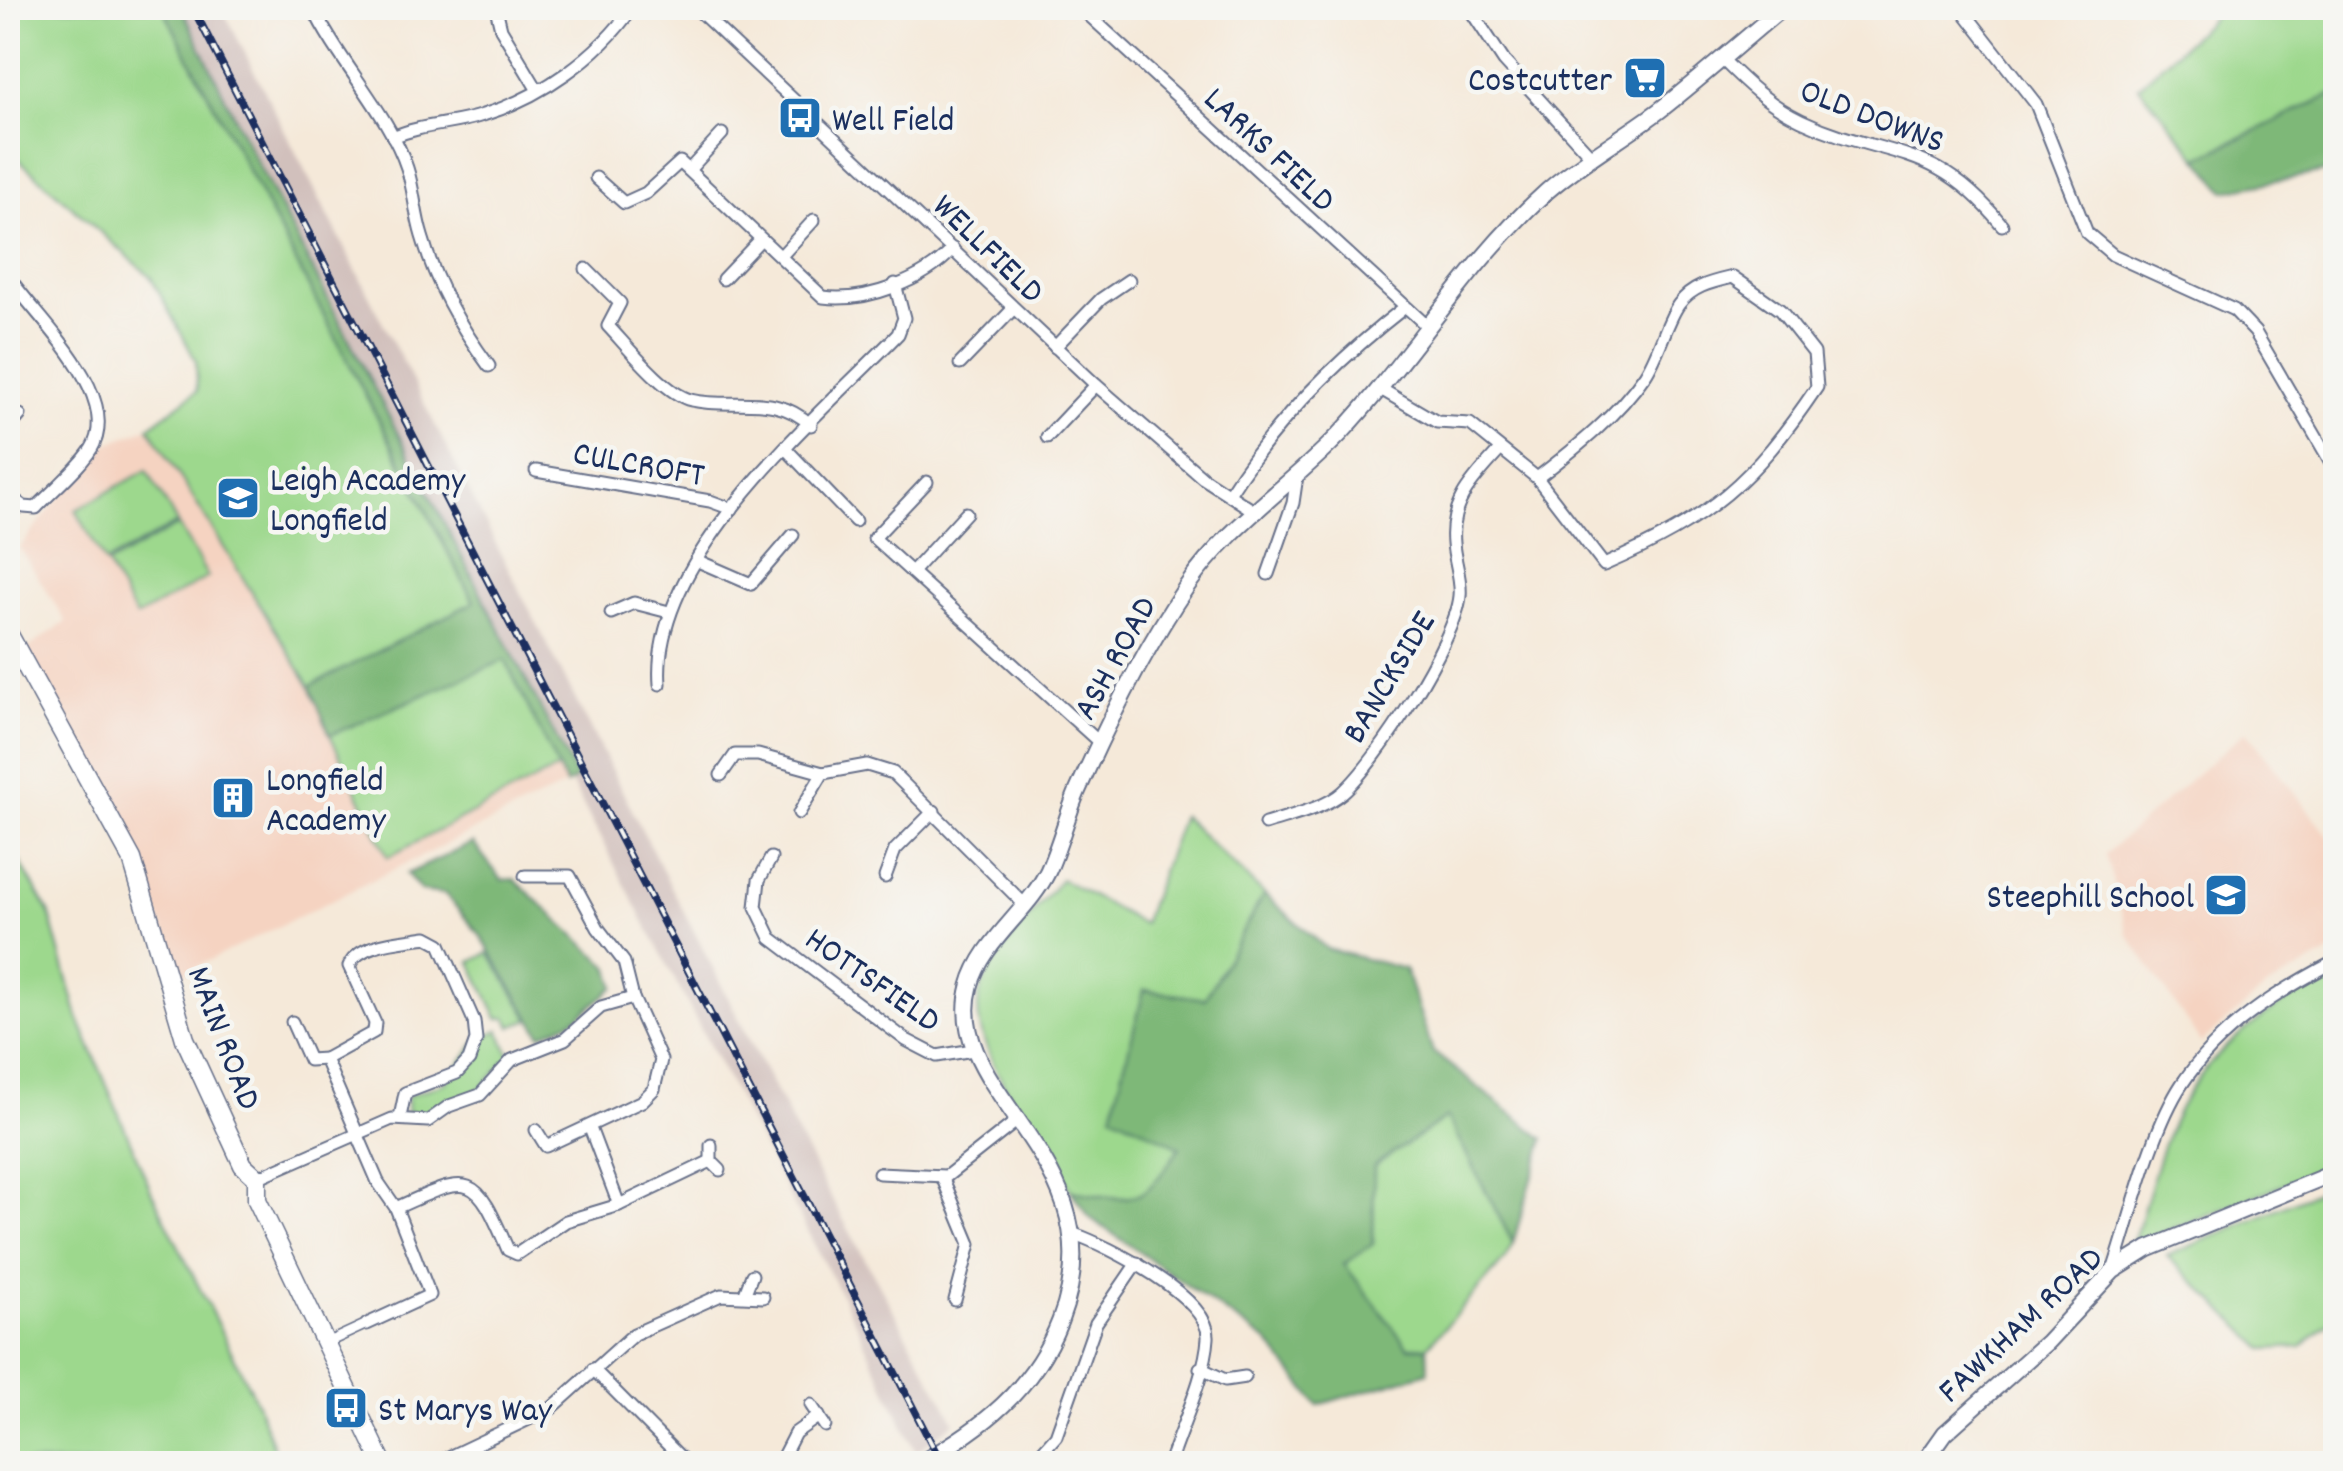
<svg xmlns="http://www.w3.org/2000/svg" width="2343" height="1471" viewBox="0 0 2343 1471" font-family="Dekko,sans-serif">
	<rect width="100%" height="100%" fill="#f6f6f2"/>
	<filter id="ink" filterUnits="userSpaceOnUse"><feTurbulence type="fractalNoise" baseFrequency=".01" numOctaves="2"/><feDisplacementMap in="SourceGraphic" scale="20" xChannelSelector="R" yChannelSelector="G"/><feConvolveMatrix kernelMatrix="1 2 1 2 8 2 1 2 1" color-interpolation-filters="sRGB"/></filter>
	<filter id="wash" filterUnits="userSpaceOnUse"><feTurbulence type="fractalNoise" baseFrequency=".0048" numOctaves="4" result="noise"/><feDisplacementMap in="SourceGraphic" scale="40" xChannelSelector="R" yChannelSelector="G"/><feGaussianBlur stdDeviation="2.25" result="paint"/><feColorMatrix in="noise" values="0 0 0 0 0 0 0 0 0 0 0 0 0 0 0 0 0 1.4 0 .05"/><feComposite in="paint" operator="in"/></filter>
	<g filter="url(#wash)">
		<rect width="100%" height="100%" fill="#f5e9d9"/>
		<g fill="#f5d3c1">
			<path d="M8,8h154l404,777 -386,190 -48,-136 -107,-189 41,-28 -46,-74 77,-100 52,-21 48,-36 -1,-30 -46,-85 -142,-126z"/>
			<path d="M2246,731l89,113v106l-69,38 -65,55 -73,-108 -23,-81z"/>
		</g>
		<path fill="#d1c0bc" d="M178,8h44l596,1166 137,248 -39,30 -65,-138 -345,-655z"/>
		<g fill="#9dd88d" stroke="#5c8476" stroke-width="2.5">
			<path d="M8,8h155l311,594 -164,84 -161,-259 48,-36 -1,-30 -46,-85 -142,-126z"/>
			<path d="M2223,8h112v85l-137,65 -59,-72z"/>
			<path d="M147,470l30,53 -72,40 -29,-53z"/>
			<path d="M178,525l30,52 -72,40 -29,-52z"/>
			<path d="M506,659l54,108 -172,90 -58,-122z"/>
			<path d="M1182,816l82,78 -59,105 -60,-9 36,157c-40,60 -40,55 -110,44 -28,-46 -107,-146 -91,-199 13,-41 55,-80 81,-113l82,45z"/>
			<path d="M8,842l41,70 29,105 74,176 105,210 22,60h-271z"/>
			<path d="M489,953l41,66 -19,8 -4,-9h-9l-27,-56z"/>
			<path d="M2335,972v192l-203,81c15,-42 30,-109 52,-145 34,-59 94,-96 151,-128z"/>
			<path d="M499,1030l12,27c-14,9 -21,26 -34,34 -17,9 -34,14 -51,26l-19,-5v-16l38,-13 34,-44z"/>
			<path d="M1447,1117l66,126 -8,16 -78,88h-19l-65,-83 30,-21 1,-77z"/>
			<path d="M2335,1184v133l-33,30 -38,2 -97,-93z"/>
		</g>
		<g fill="#7eb878" stroke="#4c746b" stroke-width="2.5">
			<path d="M163,8h19l68,141 327,629 -11,7 -61,-125 -175,75 -20,-49 164,-84z"/>
			<path d="M2335,93v77l-110,21 -27,-33z"/>
			<path d="M473,843l29,37 12,-1 96,89 5,19 -41,33 -33,15 -61,-100 -35,-41 -24,-3 -14,-17z"/>
			<path d="M1264,894l63,55 78,20 28,83 111,87 -31,104 -66,-126 -73,49 -1,78 -29,20 64,83h19l1,25 -110,33 -50,-63 -179,-125 -18,-26c69,11 69,16 109,-44l-68,-33 32,-124 61,9z"/>
		</g>
	</g>
	<g filter="url(#ink)">
		<g fill="none" stroke-linecap="round" stroke-linejoin="round">
			<defs>
				<path id="pedestrian" d="M326,1343l41,-19"/>
				<g id="minor">
					<path d="M313,8c25,53 77,107 94,160 7,21 8,46 15,68 13,46 39,92 67,130"/>
					<path d="M496,8l5,21 36,60"/>
					<path d="M696,8l400,377 107,93 54,35"/>
					<path d="M1081,8l346,318"/>
					<path d="M1469,8l35,53 87,95"/>
					<path d="M1961,8l75,96 51,129 26,22 121,55 21,22 81,139"/>
					<path d="M1722,59c24,24 47,46 79,61 86,41 131,19 201,105"/>
					<path d="M393,137c29,-13 61,-12 90,-22 58,-18 115,-58 149,-107"/>
					<path d="M689,170l33,-36"/>
					<path d="M596,178l28,25 22,-10 34,-31 143,135c43,6 102,-17 130,-48"/>
					<path d="M781,256l33,-36"/>
					<path d="M586,269l34,34 -12,23c19,20 57,68 83,74 44,10 83,-9 120,25"/>
					<path d="M723,279l38,-40"/>
					<path d="M1055,347l46,-48 28,-19"/>
					<path d="M960,364l53,-55"/>
					<path d="M1379,388l58,34 33,2 67,54 67,87c107,-47 148,-82 213,-178l-3,-34 -34,-43 -47,-33c-21,5 -41,9 -54,27 -12,16 -20,50 -34,71 -28,41 -69,73 -108,103"/>
					<path d="M8,429l12,-14"/>
					<path d="M1047,437l49,-52"/>
					<path d="M787,450l68,71"/>
					<path d="M536,471l174,30 22,8"/>
					<path d="M927,482l-53,56 226,205"/>
					<path d="M1229,494c46,-73 108,-134 176,-187"/>
					<path d="M8,495l16,12 12,1c15,-16 50,-46 58,-64 24,-54 -58,-127 -86,-168"/>
					<path d="M698,561l53,23 42,-49"/>
					<path d="M912,572l54,-59"/>
					<path d="M1268,574l25,-71 4,-27"/>
					<path d="M611,613l23,-10 35,9"/>
					<path d="M660,684c-10,-128 156,-265 238,-350l6,-16 -9,-34"/>
					<path d="M721,775l14,-20h23l65,18"/>
					<path d="M799,813l24,-40 44,-8 26,8 131,131"/>
					<path d="M1265,824c24,-8 59,-15 78,-32 34,-30 113,-152 117,-196 2,-17 -6,-36 -7,-53 -4,-41 21,-64 46,-92"/>
					<path d="M771,858l-12,22 -3,27 15,31 135,102 31,16 36,-6"/>
					<path d="M525,876h45l28,52 26,34 9,36 28,62 -7,29 -12,12 -96,45 -10,-16"/>
					<path d="M885,877l10,-27 39,-39"/>
					<path d="M292,1022l17,38 16,-1"/>
					<path d="M590,1128l29,77"/>
					<path d="M711,1145v16l9,9"/>
					<path d="M879,1173l66,3"/>
					<path d="M257,1178l135,-59 36,2 21,-15 31,-11 32,-35 53,-21 36,-32 32,-9"/>
					<path d="M396,1208c76,-35 79,-35 112,42l9,4 49,-33 53,-16 92,-44"/>
					<path d="M1074,1234c33,11 137,64 134,104 -2,37 -27,89 -39,126"/>
					<path d="M2113,1271c18,-54 38,-140 69,-187 37,-56 95,-92 154,-123"/>
					<path d="M745,1293l7,-18"/>
					<path d="M955,1300l15,-56 -27,-65 76,-60"/>
					<path d="M367,1324l63,-29 -34,-87 -18,-26 -53,-123 49,-27 1,-9 -26,-57c10,-24 54,-25 78,-29l13,7 34,77 2,19 -7,20 -12,13 -52,20 -5,24"/>
					<path d="M1200,1368l25,12 20,-3"/>
					<path d="M593,1369l94,95"/>
					<path d="M811,1405l14,21"/>
					<path d="M434,1464l118,-56 82,-74 87,-39 42,2"/>
					<path d="M779,1464l16,-31 24,-17"/>
					<path d="M1031,1464l25,-28 40,-113 41,-60"/>
				</g>
				<g id="tertiary">
					<path d="M919,1464c63,-36 114,-74 141,-143 62,-160 -120,-228 -90,-335 12,-45 58,-74 78,-115 12,-26 18,-53 29,-79 31,-70 67,-143 110,-206 40,-59 104,-101 153,-152 72,-77 127,-171 206,-242 35,-31 77,-54 114,-82 42,-33 81,-68 122,-102"/>
					<path d="M1923,1464l22,-31 102,-91 66,-71 35,-22 188,-77"/>
				</g>
				<path id="secondary" d="M8,633l124,226 53,180 58,126 14,13v22l126,264"/>
			</defs>
			<use href="#pedestrian" stroke="#677089" stroke-width="12"/>
			<use href="#minor" stroke="#677089" stroke-width="15"/>
			<use href="#tertiary" stroke="#677089" stroke-width="19"/>
			<use href="#secondary" stroke="#677089" stroke-width="21"/>
			<use href="#pedestrian" stroke="#fff" stroke-width="9"/>
			<use href="#minor" stroke="#fff" stroke-width="11"/>
			<use href="#tertiary" stroke="#fff" stroke-width="15"/>
			<use href="#secondary" stroke="#fff" stroke-width="18"/>
			<defs>
				<path id="rail" d="M193,8l749,1456"/>
			</defs>
			<use href="#rail" stroke="#1b2f5e" stroke-width="8"/>
			<use href="#rail" stroke="#f6f6f2" stroke-width="4" stroke-dasharray="11" stroke-linecap="butt"/>
		</g>
	</g>
	<defs>
		<symbol id="supermarket-square" viewBox="-11 -11 22 22"><rect x="-9" y="-9" width="18" height="18" rx="4" fill="#1f6fb2" stroke="#f6f6f2"/><path d="M-6-5.5h2.5l.6 2H6L4.5 2H-2.5L-4.4-4H-6ZM-1.5 3.2a1.3 1.3 0 1 0 .1 0ZM3 3.2a1.3 1.3 0 1 0 .1 0Z" fill="#fff"/></symbol>
		<symbol id="bus-square" viewBox="-11 -11 22 22"><rect x="-9" y="-9" width="18" height="18" rx="4" fill="#1f6fb2" stroke="#f6f6f2"/><path d="M-5-6H5V4H4V6H2V4H-2V6H-4V4H-5ZM-3.5-4V0h7V-4ZM-3.5 1.2v1.5H-2V1.2ZM2 1.2v1.5H3.5V1.2Z" fill="#fff"/></symbol>
		<symbol id="school-square" viewBox="-11 -11 22 22"><rect x="-9" y="-9" width="18" height="18" rx="4" fill="#1f6fb2" stroke="#f6f6f2"/><path d="M0-5L7-2L0 1L-7-2ZM-4 1L0 2.5L4 1V4Q0 6-4 4Z" fill="#fff"/></symbol>
		<symbol id="building-square" viewBox="-11 -11 22 22"><rect x="-9" y="-9" width="18" height="18" rx="4" fill="#1f6fb2" stroke="#f6f6f2"/><path d="M-4-6H4V6H1V3H-1V6H-4ZM-2.5-4.3h1.7v1.8h-1.7ZM.8-4.3h1.7v1.8H.8ZM-2.5-1h1.7V.8h-1.7ZM.8-1h1.7V.8H.8Z" fill="#fff"/></symbol>
	</defs>
	<g fill-rule="evenodd">
		<use href="#supermarket-square" x="1620" y="53" width="50" height="50"/>
		<use href="#bus-square" x="775" y="93" width="50" height="50"/>
		<use href="#school-square" x="213" y="473" width="50" height="50"/>
		<use href="#building-square" x="208" y="773" width="50" height="50"/>
		<use href="#school-square" x="2201" y="870" width="50" height="50"/>
		<use href="#bus-square" x="321" y="1383" width="50" height="50"/>
	</g>
	<g text-anchor="middle" stroke-width="9" stroke-linejoin="round" paint-order="stroke">
		<g font-size="35" fill="#1b2f5e" stroke="#f6f6f2" text-anchor="start">
			<text x="1612" y="90" text-anchor="end">Costcutter</text>
			<text x="832" y="130">Well Field</text>
			<text x="270" y="490">Leigh Academy<tspan x="270" dy="40">Longfield</tspan></text>
			<text x="266" y="790">Longfield<tspan x="266" dy="40">Academy</tspan></text>
			<text x="2194" y="907" text-anchor="end">Steephill School</text>
			<text x="378" y="1420">St Marys Way</text>
		</g>
		<g font-size="35" fill="#1b2f5e" stroke="#f6f6f2">
			<text transform="translate(1873 114) rotate(21)" y="12">OLD DOWNS</text>
			<text transform="translate(1271 148) rotate(43)" y="12">LARKS FIELD</text>
			<text transform="translate(990 247) rotate(44)" y="12">WELLFIELD</text>
			<text transform="translate(639 462) rotate(10)" y="12">CULCROFT</text>
			<text transform="translate(1113 657) rotate(-61)" y="12">ASH ROAD</text>
			<text transform="translate(1387 676) rotate(-59)" y="12">BANCKSIDE</text>
			<text transform="translate(874 978) rotate(35)" y="12">HOTTSFIELD</text>
			<text transform="translate(226 1037) rotate(69)" y="12">MAIN ROAD</text>
			<text transform="translate(2019 1323) rotate(-43)" y="12">FAWKHAM ROAD</text>
		</g>
	</g>
	<rect width="2343" height="1471" fill="none" stroke="#f6f6f2" stroke-width="40"/>
</svg>
